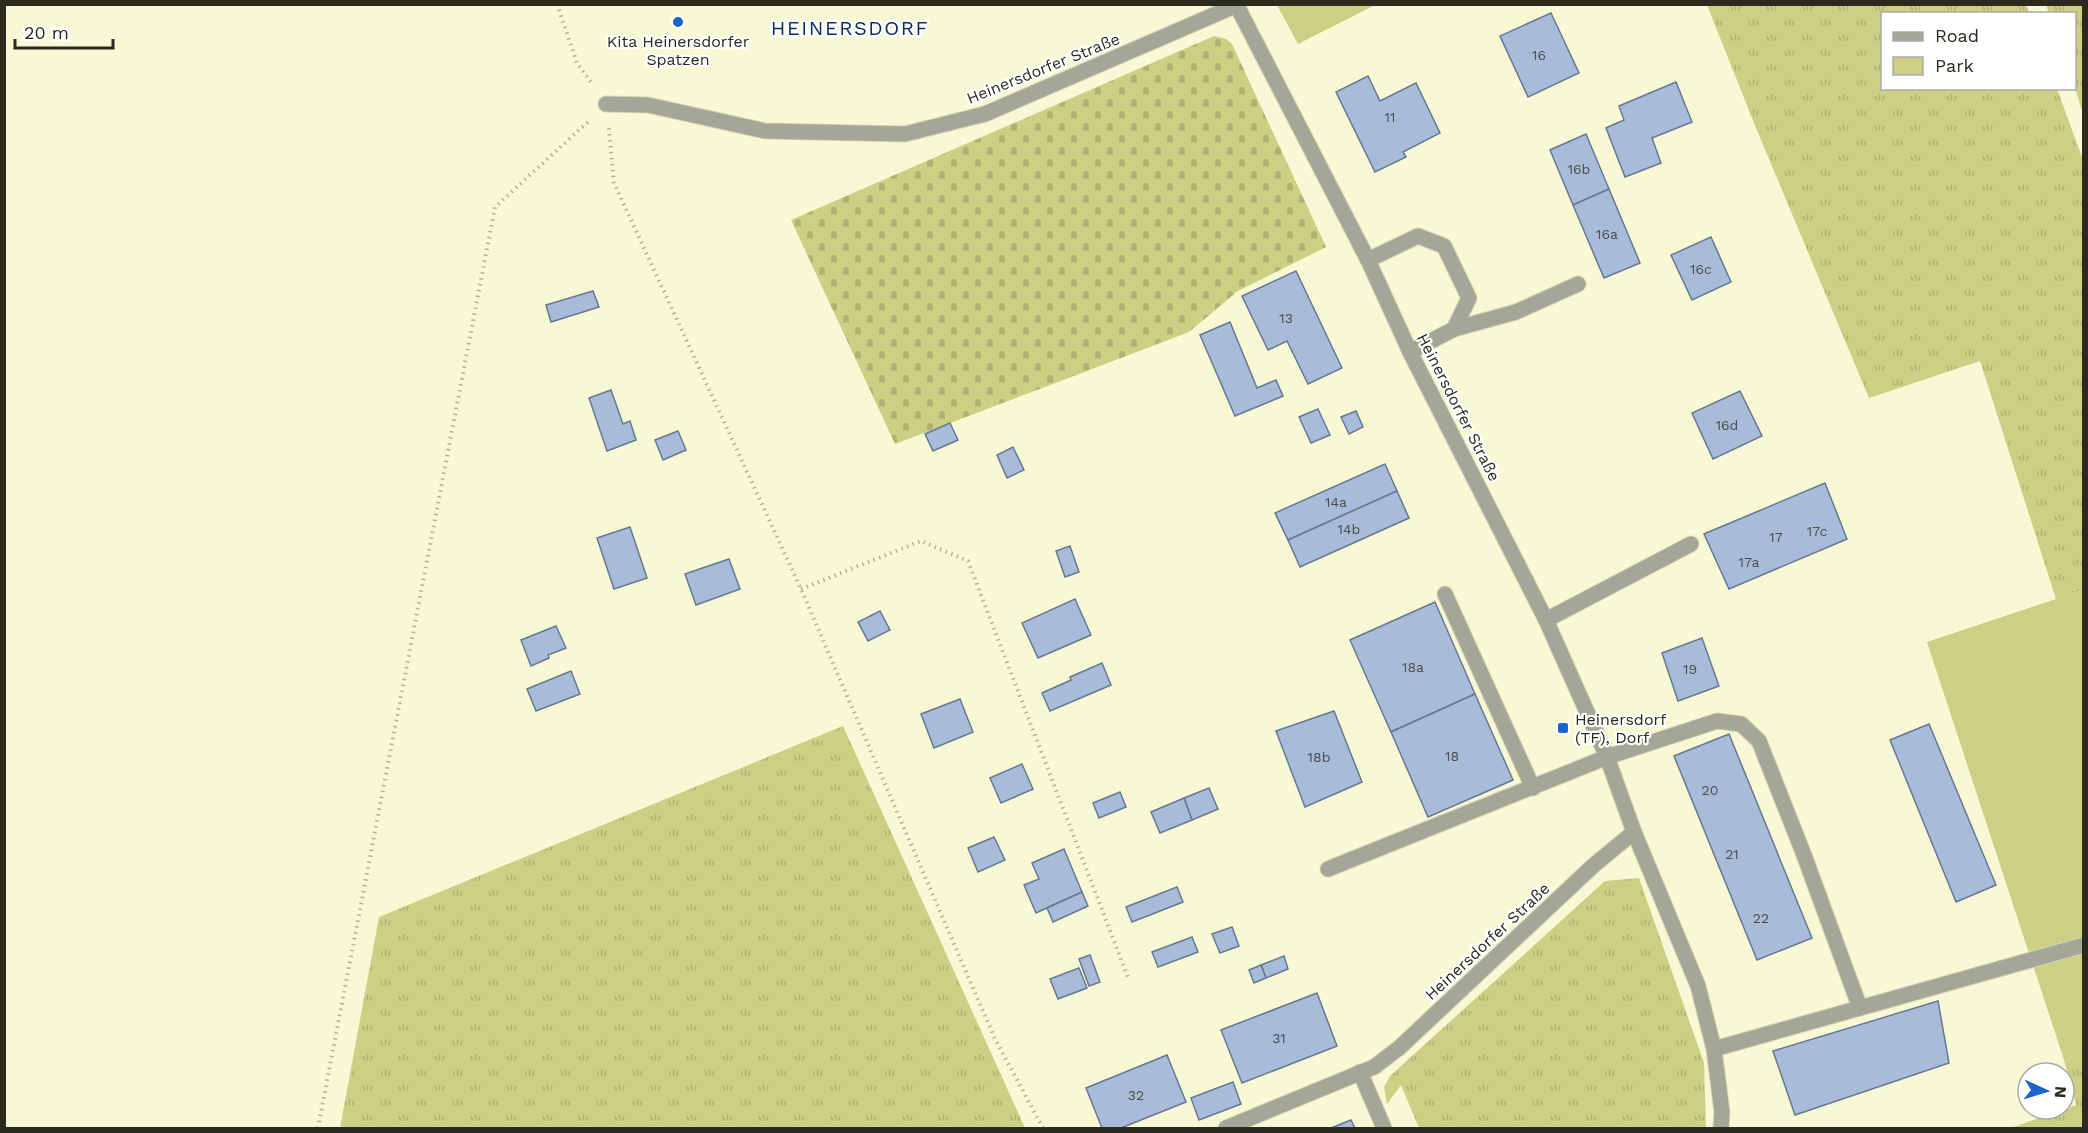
<svg xmlns="http://www.w3.org/2000/svg" width="2088" height="1133" viewBox="0 0 2088 1133" font-family="'Work Sans',sans-serif">
	<defs>
		<pattern id="grass-tufts" width="24" height="20" patternUnits="userSpaceOnUse" patternTransform="scale(1.5)"><rect width="24" height="20" fill="#cccf84"/><path d="M3 7l-1-3M5 7V3M7 7l1-3M15 17l-1-3M17 17v-4M19 17l1-3" fill="none" stroke="#afb272"/></pattern>
		<pattern id="cemetery-stones" width="16" height="16" patternUnits="userSpaceOnUse" patternTransform="scale(1.5)"><rect width="16" height="16" fill="#cccf84"/><path d="M2 7V4a2 2 0 0 1 4 0v3zM10 15v-3a2 2 0 0 1 4 0v3z" fill="#afb272"/></pattern>
	</defs>
	<rect width="100%" height="100%" fill="#f7f9d4"/>
	<g fill="url(#grass-tufts)">
		<path d="M1707,5h319l3,8 -147,1v74l175,1 26,71v430l-27,9 -76,-238 -111,37 -113,-270z"/>
		<path d="M2046,5h37v109l-8,-26 -1,-74 -25,-1z"/>
		<path d="M843,726l182,402h-685l39,-211z"/>
		<path d="M1639,878l65,185 2,65h-287l-18,-43 -14,19 -3,-17 6,-11 215,-195z"/>
		<path d="M2083,1054v74h-72l65,-23 -12,-45z"/>
	</g>
	<path fill="url(#cemetery-stones)" d="M1214,36l12,3 6,5 94,203 -88,44 -49,41 -294,112 -104,-224z"/>
	<g fill="#cccf84">
		<path d="M1277,5h98l-77,39z"/>
		<path d="M2083,590v464l-19,6 -137,-418z"/>
	</g>
	<g fill="#a8bbd9" stroke="#667893" stroke-width="1.5">
		<path d="M1551,13l28,60 -51,24 -28,-61z"/>
		<path d="M1368,76l12,25 36,-18 24,50 -37,19 3,5 -31,15 -39,-80z"/>
		<path d="M1676,82l16,40 -40,16 9,25 -36,14 -19,-49 18,-8 -5,-14z"/>
		<path d="M1586,134l23,55 -36,16 -23,-55z"/>
		<path d="M1609,189l31,74 -36,15 -31,-73z"/>
		<path d="M1711,237l20,45 -39,18 -21,-45z"/>
		<path d="M1296,271l46,97 -34,16 -21,-43 -19,9 -26,-54z"/>
		<path d="M593,291l6,16 -48,15 -5,-17z"/>
		<path d="M1230,322l27,66 19,-8 7,16 -48,20 -35,-81z"/>
		<path d="M611,390l12,34 7,-3 6,19 -29,11 -18,-53z"/>
		<path d="M1740,391l22,45 -49,23 -21,-46z"/>
		<path d="M1318,409l12,26 -19,8 -12,-26z"/>
		<path d="M1356,411l7,16 -14,7 -8,-17z"/>
		<path d="M950,423l8,17 -25,11 -8,-17z"/>
		<path d="M678,431l8,19 -23,10 -8,-20z"/>
		<path d="M1013,447l11,23 -17,8 -10,-23z"/>
		<path d="M1385,464l12,27 -109,49 -13,-27z"/>
		<path d="M1825,483l22,56 -118,50 -25,-55z"/>
		<path d="M1397,491l12,27 -109,49 -12,-27z"/>
		<path d="M630,527l17,51 -33,11 -17,-51z"/>
		<path d="M1070,546l9,26 -14,5 -9,-26z"/>
		<path d="M729,559l11,30 -44,16 -11,-31z"/>
		<path d="M1075,599l16,36 -53,23 -16,-35z"/>
		<path d="M1435,602l40,92 -84,38 -41,-92z"/>
		<path d="M880,611l10,19 -22,11 -10,-19z"/>
		<path d="M556,626l10,22 -18,7 1,3 -18,8 -10,-26z"/>
		<path d="M1702,638l17,48 -41,15 -16,-48z"/>
		<path d="M1102,663l9,22 -61,26 -8,-18 29,-13 -1,-3z"/>
		<path d="M571,671l9,23 -44,17 -9,-22z"/>
		<path d="M1475,694l38,86 -85,37 -37,-85z"/>
		<path d="M960,699l13,33 -39,16 -13,-34z"/>
		<path d="M1334,711l28,71 -57,25 -29,-76z"/>
		<path d="M1929,724l67,161 -40,17 -66,-162z"/>
		<path d="M1729,734l83,204 -55,22 -83,-204z"/>
		<path d="M1022,764l11,25 -32,14 -11,-25z"/>
		<path d="M1209,788l9,21 -26,11 -8,-22z"/>
		<path d="M1120,792l6,15 -27,11 -6,-15z"/>
		<path d="M1184,798l8,22 -32,13 -9,-21z"/>
		<path d="M994,837l11,23 -27,12 -10,-24z"/>
		<path d="M1064,849l18,43 -46,21 -12,-28 15,-6 -7,-16z"/>
		<path d="M1177,887l6,15 -51,20 -6,-15z"/>
		<path d="M1082,892l6,14 -35,16 -6,-14z"/>
		<path d="M1232,927l7,19 -19,7 -8,-19z"/>
		<path d="M1192,937l6,15 -40,15 -6,-15z"/>
		<path d="M1090,955l10,27 -11,4 -10,-27z"/>
		<path d="M1284,956l4,13 -22,9 -5,-13z"/>
		<path d="M1261,965l5,13 -12,5 -5,-13z"/>
		<path d="M1079,968l8,20 -29,11 -8,-20z"/>
		<path d="M1317,993l20,53 -95,37 -21,-53z"/>
		<path d="M1938,1001l11,62 -154,52 -22,-64z"/>
		<path d="M1167,1055l19,47 -65,26h-19l-16,-40z"/>
		<path d="M1233,1082l8,22 -42,16 -8,-22z"/>
		<path d="M1351,1120l4,8h-24z"/>
	</g>
	<g fill="none" stroke-linecap="round" stroke-linejoin="round">
		<defs>
			<g id="minor">
				<path d="M1236,4l132,256 42,92 136,268 61,137 27,75 64,154 16,63 8,63 -1,16"/>
				<path d="M606,104l42,1 117,26 140,3 80,-20 252,-109"/>
				<path d="M1368,260l50,-24 26,10 25,52 -15,31 -44,23"/>
				<path d="M1454,329l62,-17 62,-28"/>
				<path d="M1445,594l88,194"/>
				<path d="M1546,620l145,-76"/>
				<path d="M1328,869l279,-112 110,-36 24,3 18,17 45,114 56,153"/>
				<path d="M1714,1049l370,-104"/>
				<path d="M1360,1072l24,56"/>
				<path d="M1226,1128l148,-61 25,-19 195,-183 40,-33"/>
			</g>
		</defs>
		<use href="#minor" stroke="#d2d4b3" stroke-width="17"/>
		<g stroke="#b2b497" stroke-width="4" stroke-dasharray="1.5 4.5" stroke-linecap="butt">
			<path d="M557,4l20,59 16,22"/>
			<path d="M609,128l5,55 187,406 194,450 48,89"/>
			<path d="M801,589l120,-48 47,20 161,419"/>
			<path d="M318,1128l177,-921 95,-87"/>
		</g>
		<use href="#minor" stroke="#a5a697" stroke-width="15"/>
	</g>
	<g fill="#1b63ce" stroke="#fff" stroke-width="2">
		<circle cx="678" cy="22" r="6"/>
		<rect x="1557" y="722" width="12" height="12" rx="3"/>
	</g>
	<g text-anchor="middle" stroke-width="4.5" stroke-linejoin="round" paint-order="stroke">
		<g font-size="14" fill="#4a4f4d">
			<text x="1539" y="60">16</text>
			<text x="1390" y="122">11</text>
			<text x="1579" y="174">16b</text>
			<text x="1607" y="239">16a</text>
			<text x="1701" y="274">16c</text>
			<text x="1286" y="323">13</text>
			<text x="1727" y="430">16d</text>
			<text x="1336" y="507">14a</text>
			<text x="1349" y="534">14b</text>
			<text x="1817" y="536">17c</text>
			<text x="1776" y="542">17</text>
			<text x="1749" y="567">17a</text>
			<text x="1413" y="672">18a</text>
			<text x="1690" y="674">19</text>
			<text x="1452" y="761">18</text>
			<text x="1319" y="762">18b</text>
			<text x="1710" y="795">20</text>
			<text x="1732" y="859">21</text>
			<text x="1761" y="923">22</text>
			<text x="1279" y="1043">31</text>
			<text x="1136" y="1100">32</text>
		</g>
		<g font-size="16" fill="#2a2b1e" stroke="#fff">
			<text x="678" y="47">Kita Heinersdorfer<tspan x="678" dy="18">Spatzen</tspan></text>
			<text x="1575" y="725" text-anchor="start">Heinersdorf<tspan x="1575" dy="18">(TF), Dorf</tspan></text>
		</g>
		<g font-size="16" fill="#2a2b1e" stroke="#fff">
			<text transform="translate(1043 68) rotate(-22)" y="6">Heinersdorfer Straße</text>
			<text transform="translate(1459 407) rotate(63)" y="6">Heinersdorfer Straße</text>
			<text transform="translate(1487 941) rotate(-43)" y="6">Heinersdorfer Straße</text>
		</g>
		<g font-size="20" letter-spacing="1.5" fill="#0a2c60" stroke="#fff">
			<text x="850" y="35">HEINERSDORF</text>
		</g>
	</g>
	<rect width="2088" height="1133" fill="none" stroke="#2a2b1e" stroke-width="12"/>
	<rect x="1881" y="12" width="195" height="78" fill="#ffffff" stroke="#aaaaa5" stroke-width="1.5"/>
	<rect x="1893" y="32" width="30" height="9" fill="#a5a697" stroke="#aaaaa5" stroke-width="1.5"/>
	<text x="1935" y="42" font-size="18" fill="#2a2b1e">Road</text>
	<rect x="1893" y="57" width="30" height="18" fill="#cccf84" stroke="#aaaaa5" stroke-width="1.5"/>
	<text x="1935" y="72" font-size="18" fill="#2a2b1e">Park</text>
	<g transform="translate(2046 1091) rotate(94)"><circle r="28" fill="#ffffff" stroke="#aaaaa5" stroke-width="1.5"/>
	<path d="M0-4.5L10 22L0 15L-10 22Z" fill="#1b63ce"/>
	<text y="-9" font-size="16" font-weight="bold" text-anchor="middle" fill="#2a2b1e">N</text>
	</g>
	<path d="M15 39v9h98v-9" fill="none" stroke="#2a2b1e" stroke-width="3"/>
	<text x="24" y="39" font-size="18" fill="#2a2b1e" stroke="#ffffff" stroke-width="4.5" paint-order="stroke">20 m</text>
</svg>
